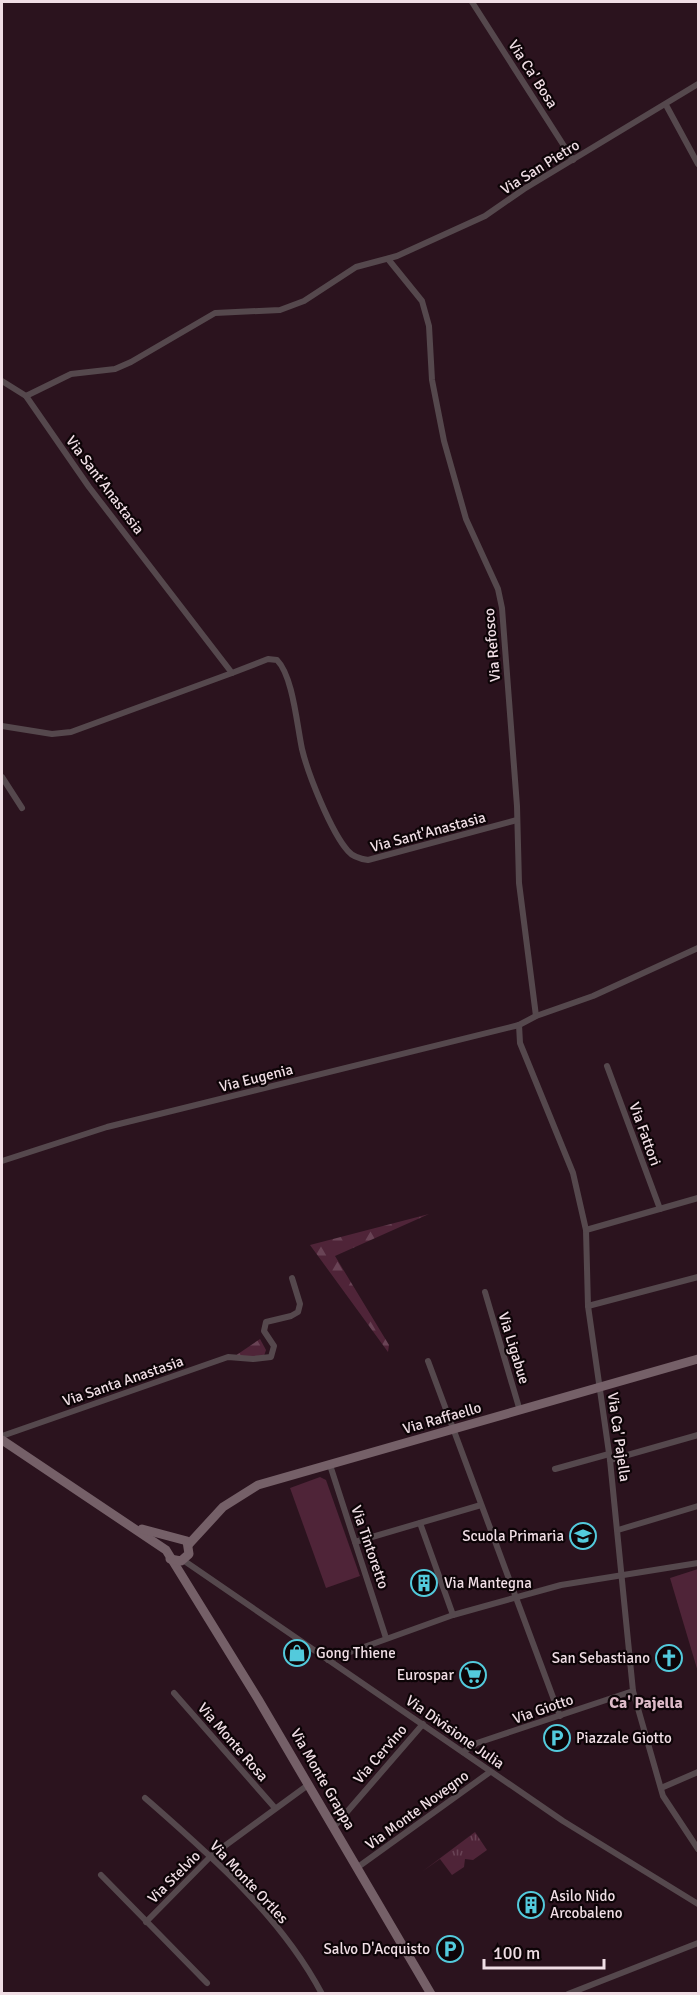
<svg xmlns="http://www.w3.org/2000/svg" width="700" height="1995" viewBox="0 0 700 1995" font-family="Signika,sans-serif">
	<defs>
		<pattern id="grass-tufts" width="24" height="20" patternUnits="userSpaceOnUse" patternTransform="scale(1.5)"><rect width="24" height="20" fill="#4f2438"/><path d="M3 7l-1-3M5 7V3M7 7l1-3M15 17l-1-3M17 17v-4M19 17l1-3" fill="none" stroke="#694355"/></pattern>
		<pattern id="forest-firs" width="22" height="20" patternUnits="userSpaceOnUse" patternTransform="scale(1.5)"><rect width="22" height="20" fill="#4f2438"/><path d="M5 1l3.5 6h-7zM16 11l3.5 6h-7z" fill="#694355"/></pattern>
	</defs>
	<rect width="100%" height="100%" fill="#2b131e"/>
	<path fill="url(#grass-tufts)" d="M475,1832l12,18 -14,10 -8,-1 -1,8 -12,8 -12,-16 -17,12z"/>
	<g fill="url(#forest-firs)">
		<path d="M429,1214l-94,42 54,89 -1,7 -78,-107z"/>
		<path d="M260,1339l6,11 -2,6h-29z"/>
	</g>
	<g fill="#4f2438">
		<path d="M320,1477l6,3 34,96 -34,12 -36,-100z"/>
		<path d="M698,1569v103l-28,-94z"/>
	</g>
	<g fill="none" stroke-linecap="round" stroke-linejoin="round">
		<g stroke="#55484d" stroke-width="6">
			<path d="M472,2l101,158"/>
			<path d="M666,105l32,59"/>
			<path d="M388,259l34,42 7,25 3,54 12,61 22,78 32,70 4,19 15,198 2,77 17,133"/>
			<path d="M2,381l24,15 45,-22 44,-5 16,-7 84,-49 65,-3 24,-9 52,-34 41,-11 88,-40 39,-27 174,-105"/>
			<path d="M26,396l63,91 143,186 36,-14 9,1c16,16 20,66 25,89 6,25 29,83 46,102 5,6 13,8 20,9l149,-40"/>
			<path d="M2,726l50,8 19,-2 161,-59"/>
			<path d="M2,777l20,31"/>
			<path d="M519,1025l1,18 53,130 13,57 2,76 22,154 23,231 30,105 35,53"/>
			<path d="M607,1066l53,143"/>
			<path d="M2,1161l105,-34 412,-102 17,-9 57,-20 105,-48"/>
			<path d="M586,1230l112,-32"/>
			<path d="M485,1292l35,119"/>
			<path d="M588,1306l110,-29"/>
			<path d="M428,1361l132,355"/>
			<path d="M2,1436l226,-79 25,2 18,-2 3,-11 -10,-15 2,-9 25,-6 7,-4 2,-8 -8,-26"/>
			<path d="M610,1460l88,-25"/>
			<path d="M330,1465l56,173"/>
			<path d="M555,1469l54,-15"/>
			<path d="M420,1523l33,92"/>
			<path d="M618,1530l80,-24"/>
			<path d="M355,1542l126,-37"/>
			<path d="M183,1560l380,261 135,83"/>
			<path d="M328,1660l125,-45 108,-30 137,-22"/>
			<path d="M174,1693l101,115"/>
			<path d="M463,1752l14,-9 156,-52"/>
			<path d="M661,1788l37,-16"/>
			<path d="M145,1798c65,57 136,118 177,196"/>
			<path d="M333,1828l90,-104"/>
			<path d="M358,1867l132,-95"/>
			<path d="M101,1875l106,108"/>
			<path d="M146,1922l65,-66 97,-71"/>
			<path d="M568,1994l130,-51"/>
		</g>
		<g stroke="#756068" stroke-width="9">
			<path d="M2,1440l164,110 92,149 173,295"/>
			<path d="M142,1529l45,12 2,13 -8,7 -11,-2"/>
			<path d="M189,1544l34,-37 35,-22 440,-126"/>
		</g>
	</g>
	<defs>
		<symbol id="school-ring" viewBox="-11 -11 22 22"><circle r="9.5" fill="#0d0407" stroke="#53cadc" stroke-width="1.5"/><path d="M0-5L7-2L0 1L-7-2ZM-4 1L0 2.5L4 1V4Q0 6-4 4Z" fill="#53cadc"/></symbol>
		<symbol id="building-ring" viewBox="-11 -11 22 22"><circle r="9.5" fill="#0d0407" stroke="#53cadc" stroke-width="1.5"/><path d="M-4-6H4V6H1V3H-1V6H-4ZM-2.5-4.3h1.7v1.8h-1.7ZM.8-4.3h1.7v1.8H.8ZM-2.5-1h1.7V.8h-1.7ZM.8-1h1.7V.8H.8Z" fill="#53cadc"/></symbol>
		<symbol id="shop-ring" viewBox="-11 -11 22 22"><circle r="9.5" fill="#0d0407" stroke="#53cadc" stroke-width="1.5"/><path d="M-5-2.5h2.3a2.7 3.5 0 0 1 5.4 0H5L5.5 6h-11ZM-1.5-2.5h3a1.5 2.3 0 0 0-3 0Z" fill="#53cadc"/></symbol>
		<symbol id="church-ring" viewBox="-11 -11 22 22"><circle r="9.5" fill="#0d0407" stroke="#53cadc" stroke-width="1.5"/><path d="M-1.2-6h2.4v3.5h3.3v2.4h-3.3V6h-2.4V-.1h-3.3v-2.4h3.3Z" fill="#53cadc"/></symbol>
		<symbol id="supermarket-ring" viewBox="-11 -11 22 22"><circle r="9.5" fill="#0d0407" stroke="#53cadc" stroke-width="1.5"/><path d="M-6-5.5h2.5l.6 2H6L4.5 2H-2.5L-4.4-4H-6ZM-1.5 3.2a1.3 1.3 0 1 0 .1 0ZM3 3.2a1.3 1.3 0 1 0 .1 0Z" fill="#53cadc"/></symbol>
		<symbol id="parking-ring" viewBox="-11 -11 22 22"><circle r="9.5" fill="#0d0407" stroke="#53cadc" stroke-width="1.5"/><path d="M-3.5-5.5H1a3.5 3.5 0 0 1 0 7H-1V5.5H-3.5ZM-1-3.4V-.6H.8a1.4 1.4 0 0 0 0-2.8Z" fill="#53cadc"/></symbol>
	</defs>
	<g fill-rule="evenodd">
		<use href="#school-ring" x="568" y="1521" width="30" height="30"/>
		<use href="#building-ring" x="409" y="1568" width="30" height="30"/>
		<use href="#shop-ring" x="282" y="1638" width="30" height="30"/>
		<use href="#church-ring" x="654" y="1643" width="30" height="30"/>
		<use href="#supermarket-ring" x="458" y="1660" width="30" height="30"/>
		<use href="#parking-ring" x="542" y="1723" width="30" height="30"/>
		<use href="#building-ring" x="516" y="1890" width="30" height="30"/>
		<use href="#parking-ring" x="435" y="1934" width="30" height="30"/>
	</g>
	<g text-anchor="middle" stroke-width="4.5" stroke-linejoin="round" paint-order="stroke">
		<g font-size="15" fill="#f0dee5" stroke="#0d0407">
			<text transform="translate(533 74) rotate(57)" y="5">Via Ca' Bosa</text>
			<text transform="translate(540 167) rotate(-32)" y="5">Via San Pietro</text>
			<text transform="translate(105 485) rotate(53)" y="5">Via Sant'Anastasia</text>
			<text transform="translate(492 645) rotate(-95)" y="5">Via Refosco</text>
			<text transform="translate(428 832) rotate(-15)" y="5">Via Sant'Anastasia</text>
			<text transform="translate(256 1078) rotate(-14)" y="5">Via Eugenia</text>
			<text transform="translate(645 1134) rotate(70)" y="5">Via Fattori</text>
			<text transform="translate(514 1348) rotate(73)" y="5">Via Ligabue</text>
			<text transform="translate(123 1381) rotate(-19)" y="5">Via Santa Anastasia</text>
			<text transform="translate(442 1418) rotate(-16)" y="5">Via Raffaello</text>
			<text transform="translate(619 1437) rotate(82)" y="5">Via Ca' Pajella</text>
			<text transform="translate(370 1547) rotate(71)" y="5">Via Tintoretto</text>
			<text transform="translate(543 1709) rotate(-19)" y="5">Via Giotto</text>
			<text transform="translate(455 1732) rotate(35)" y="5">Via Divisione Julia</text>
			<text transform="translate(233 1742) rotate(49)" y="5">Via Monte Rosa</text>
			<text transform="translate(380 1754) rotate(-49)" y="5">Via Cervino</text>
			<text transform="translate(323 1779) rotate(60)" y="5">Via Monte Grappa</text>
			<text transform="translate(417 1810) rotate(-36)" y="5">Via Monte Novegno</text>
			<text transform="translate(174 1877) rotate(-45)" y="5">Via Stelvio</text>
			<text transform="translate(249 1882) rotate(47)" y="5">Via Monte Ortles</text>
		</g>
		<g font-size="15" fill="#f0dee5" stroke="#0d0407" text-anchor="end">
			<text x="564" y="1541">Scuola Primaria</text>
			<text x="444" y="1588" text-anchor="start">Via Mantegna</text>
			<text x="316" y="1658" text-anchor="start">Gong Thiene</text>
			<text x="650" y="1663">San Sebastiano</text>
			<text x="454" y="1680">Eurospar</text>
			<text x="576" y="1743" text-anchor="start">Piazzale Giotto</text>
			<text x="550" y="1901" text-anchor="start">Asilo Nido<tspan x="550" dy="17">Arcobaleno</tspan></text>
			<text x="430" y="1954">Salvo D'Acquisto</text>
		</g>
		<g font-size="16" font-weight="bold" fill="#debbc9" stroke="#0d0407">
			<text x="646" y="1708">Ca' Pajella</text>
		</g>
	</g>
	<rect width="700" height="1995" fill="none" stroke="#f0dee5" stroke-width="6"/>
	<path d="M484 1959v9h120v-9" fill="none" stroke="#f0dee5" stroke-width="3"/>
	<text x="493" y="1959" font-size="18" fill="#f0dee5" stroke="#0d0407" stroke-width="4.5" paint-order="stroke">100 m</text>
</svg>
